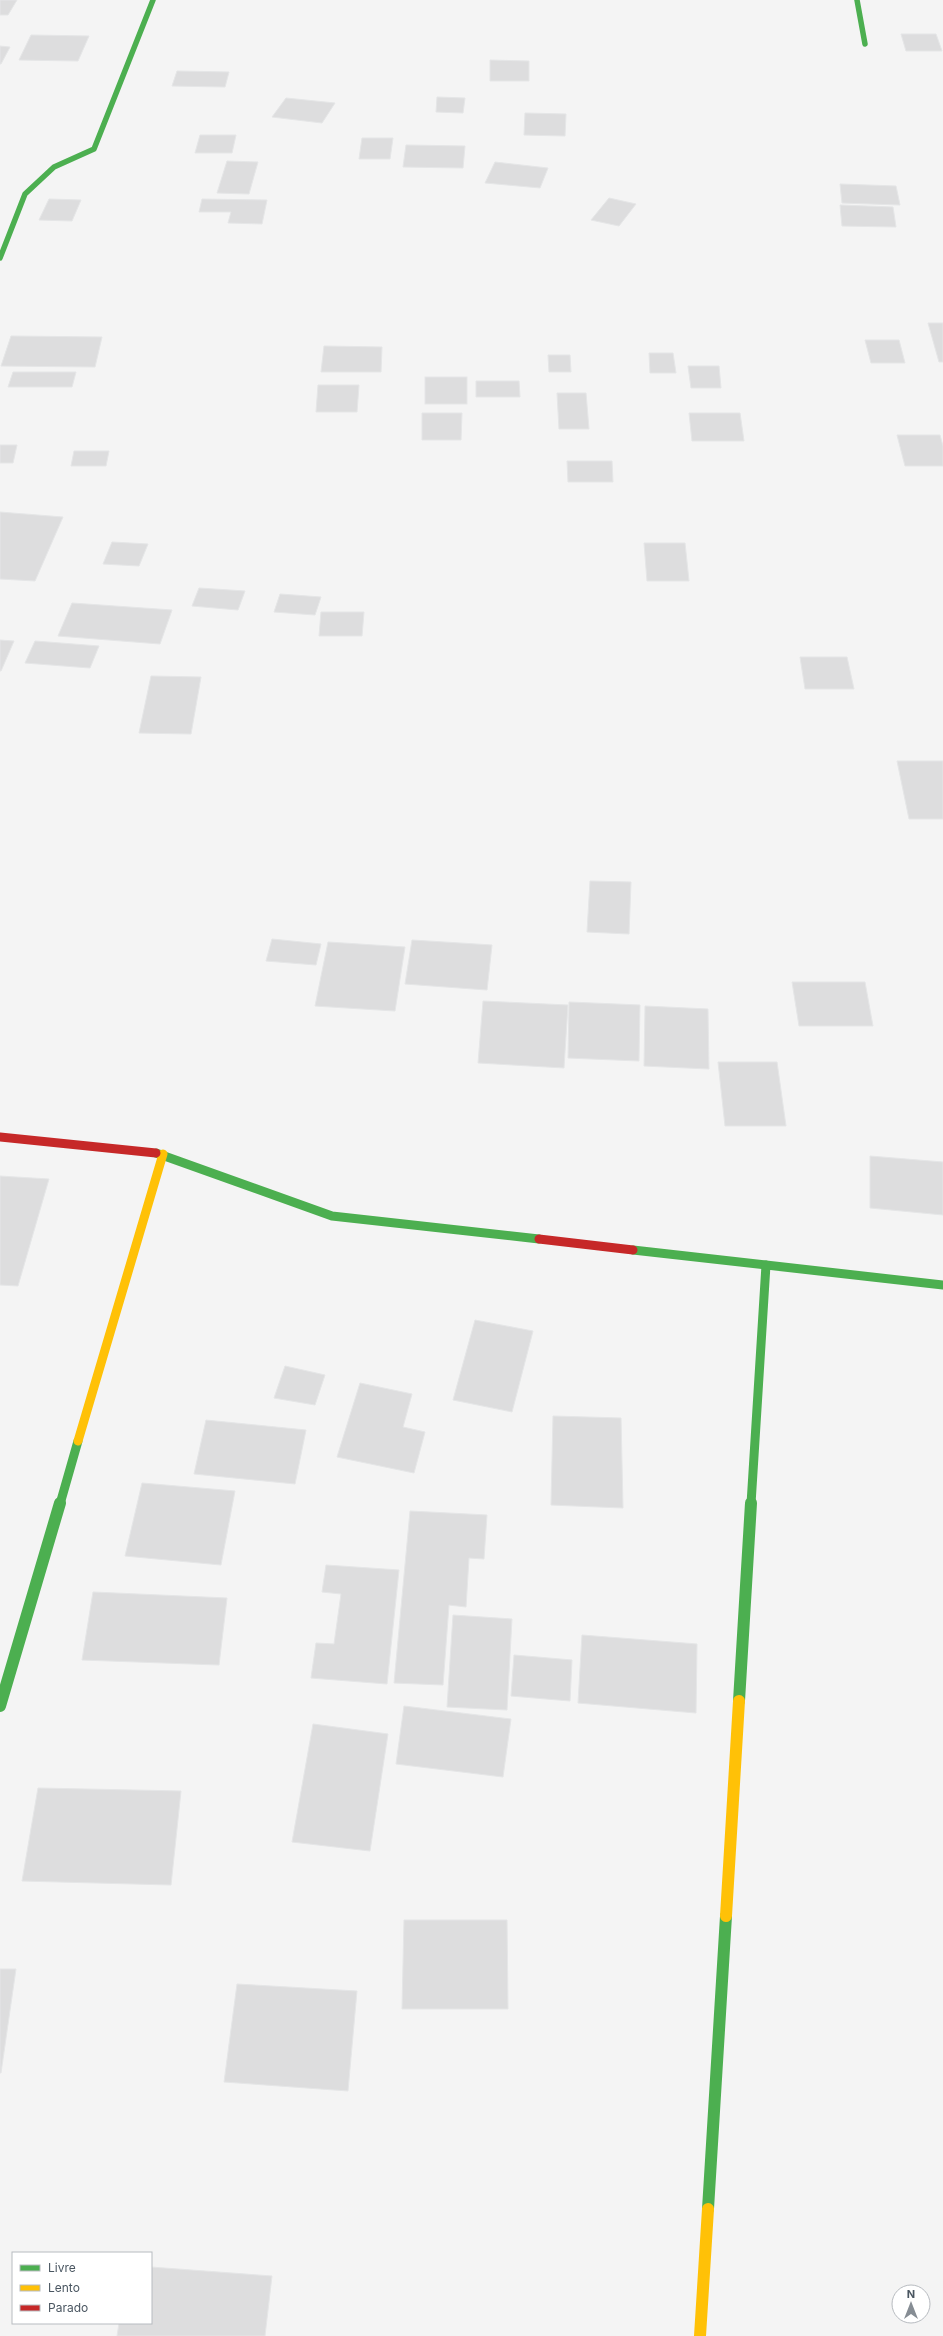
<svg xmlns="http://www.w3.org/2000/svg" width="943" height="2336" viewBox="0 0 943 2336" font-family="Inter,sans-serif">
	<rect width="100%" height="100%" fill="#f4f4f4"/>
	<g fill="#ddddde" stroke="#e5e6e7">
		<path d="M0,0h17l-9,15h-8z"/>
		<path d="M901,34h35l6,17h-36z"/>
		<path d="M31,35l58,1 -11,25 -59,-1z"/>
		<path d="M0,46l10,1 -9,17h-1z"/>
		<path d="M490,60l39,1v20h-39z"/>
		<path d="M177,71l52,1 -4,15 -53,-1z"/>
		<path d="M437,97l28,1 -2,15 -27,-1z"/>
		<path d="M286,98l49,5 -13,20 -50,-6z"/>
		<path d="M525,113l41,1 -1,22 -41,-1z"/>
		<path d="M200,135h36l-4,18h-37z"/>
		<path d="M362,138h31l-3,21h-31z"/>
		<path d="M406,145l59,1 -2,22 -60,-1z"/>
		<path d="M227,161l31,1 -9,32 -32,-1z"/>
		<path d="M495,162l53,6 -8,20 -55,-5z"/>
		<path d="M840,184l56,2 4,19 -58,-2z"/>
		<path d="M609,198l27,6 -17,22 -28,-6z"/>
		<path d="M49,199l32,1 -9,21 -33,-1z"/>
		<path d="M202,199l65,1 -5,24 -34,-1 3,-11h-32z"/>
		<path d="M840,205l53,2 3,20 -54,-1z"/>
		<path d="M928,323h15v39h-4z"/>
		<path d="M11,336l91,1 -7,30 -94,-1z"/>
		<path d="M865,340h34l6,23h-34z"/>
		<path d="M324,346l58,1 -1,25h-60z"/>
		<path d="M649,353h24l3,20h-26z"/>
		<path d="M548,355h22l1,17h-22z"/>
		<path d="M688,366h31l2,22h-30z"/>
		<path d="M13,372h63l-4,15h-64z"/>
		<rect x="425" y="377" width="42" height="27"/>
		<path d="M476,381h43l1,16h-44z"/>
		<path d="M318,385h41l-2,27h-41z"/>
		<path d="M557,393h29l3,36h-30z"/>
		<path d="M422,413h40l-1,27h-39z"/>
		<path d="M689,413h51l4,28h-52z"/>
		<path d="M897,435h43l3,11v20h-38z"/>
		<path d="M0,445h17l-4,18h-13z"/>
		<path d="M74,451h35l-3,15h-35z"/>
		<path d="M567,461h45l1,21h-45z"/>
		<path d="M0,512l63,5 -28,64 -35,-2z"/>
		<path d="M112,542l36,2 -9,22 -36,-2z"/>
		<path d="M644,543h41l4,38h-42z"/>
		<path d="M199,588l46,3 -7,19 -46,-4z"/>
		<path d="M280,594l41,3 -6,18 -41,-3z"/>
		<path d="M72,603l100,7 -12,34 -102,-8z"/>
		<path d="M321,612h43l-2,24h-43z"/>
		<path d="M0,640l14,1 -13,30h-1z"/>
		<path d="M35,641l64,5 -9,22 -65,-5z"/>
		<path d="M800,657h47l7,32h-49z"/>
		<path d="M151,676l50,1 -10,57 -52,-1z"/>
		<path d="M897,761h46v58h-34z"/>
		<path d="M590,881l41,1 -2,52 -42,-2z"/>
		<path d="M272,939l49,5 -5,21 -50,-4z"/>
		<path d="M412,940l80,5 -5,45 -82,-6z"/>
		<path d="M328,942l77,5 -10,64 -80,-5z"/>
		<path d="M792,982h73l8,44h-74z"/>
		<path d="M483,1001l85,4 -4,63 -86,-5z"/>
		<path d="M569,1002l71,3 -1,56 -71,-3z"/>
		<path d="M645,1006l63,3 1,60 -65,-3z"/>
		<path d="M718,1062h59l9,64h-61z"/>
		<path d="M870,1156l73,6v53l-73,-7z"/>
		<path d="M0,1176l49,3 -31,107 -18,-1z"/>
		<path d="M475,1320l58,11 -21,81 -59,-12z"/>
		<path d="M285,1366l40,9 -10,30 -41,-7z"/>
		<path d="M360,1383l52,11 -9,33 22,5 -11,41 -77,-16z"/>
		<path d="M553,1416l68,2 2,90 -72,-3z"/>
		<path d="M206,1420l100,10 -11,54 -101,-10z"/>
		<path d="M142,1483l93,8 -14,74 -96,-9z"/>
		<path d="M410,1511l77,4 -3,44 -15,-1 -3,49 -17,-2 -6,80 -49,-2z"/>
		<path d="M326,1565l73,5 -12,114 -76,-6 5,-35 18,1 7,-50 -19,-2z"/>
		<path d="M93,1592l134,6 -8,67 -137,-5z"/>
		<path d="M453,1615l59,4 -5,91 -60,-3z"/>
		<path d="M582,1635l115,9 -1,69 -118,-10z"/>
		<path d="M514,1655l58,5 -2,41 -59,-5z"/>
		<path d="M404,1706l107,13 -8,58 -107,-13z"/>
		<path d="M313,1724l75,10 -18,117 -78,-9z"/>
		<path d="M38,1788l143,3 -10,94 -149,-4z"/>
		<path d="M404,1920h103l1,89h-106z"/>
		<path d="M0,1969h16l-15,104h-1z"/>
		<path d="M237,1984l120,7 -9,100 -124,-9z"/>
		<path d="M151,2267l121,9 -7,60h-148l2,-13h32z"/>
	</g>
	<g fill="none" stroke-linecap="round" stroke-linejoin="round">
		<g stroke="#4caf50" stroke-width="5.5">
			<path d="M857,0l8,44"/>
			<path d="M0,258l25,-64 29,-27 40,-18 59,-149"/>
		</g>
		<g stroke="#4caf50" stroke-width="9">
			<path d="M156,1153l176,63 207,23"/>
			<path d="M633,1250l310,35"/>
			<path d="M60,1504l18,-63"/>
			<path d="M751,1504l15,-239"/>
		</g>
		<g stroke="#4caf50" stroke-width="12">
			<path d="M739,1701l12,-198"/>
			<path d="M0,1706l60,-203"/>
			<path d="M708,2209l18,-293"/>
		</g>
		<path stroke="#ffc107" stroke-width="9" d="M78,1441l85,-287"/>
		<g stroke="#ffc107" stroke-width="12">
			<path d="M726,1916l13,-215"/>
			<path d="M700,2336l8,-127"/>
		</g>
		<g stroke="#c62828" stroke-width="9">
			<path d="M0,1137l156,16"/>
			<path d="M539,1239l94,11"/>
		</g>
	</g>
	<rect x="12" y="2252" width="140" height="72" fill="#ffffff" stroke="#b7bbc0"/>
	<rect x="20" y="2265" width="20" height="6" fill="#4caf50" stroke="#b7bbc0"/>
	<text x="48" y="2272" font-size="12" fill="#4a5661">Livre</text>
	<rect x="20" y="2285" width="20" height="6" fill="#ffc107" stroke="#b7bbc0"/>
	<text x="48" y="2292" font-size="12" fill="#4a5661">Lento</text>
	<rect x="20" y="2305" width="20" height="6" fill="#c62828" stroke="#b7bbc0"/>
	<text x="48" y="2312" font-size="12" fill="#4a5661">Parado</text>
	<g transform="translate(911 2304)"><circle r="19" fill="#ffffff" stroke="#b7bbc0"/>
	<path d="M0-3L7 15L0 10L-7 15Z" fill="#868d94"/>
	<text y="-6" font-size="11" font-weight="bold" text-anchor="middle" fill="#4a5661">N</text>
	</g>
</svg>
